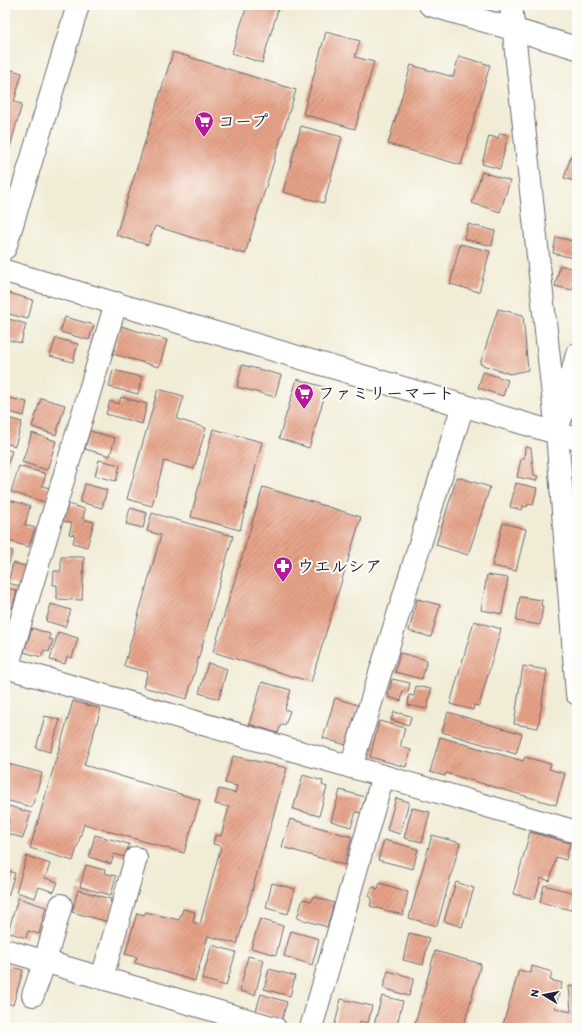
<svg xmlns="http://www.w3.org/2000/svg" width="582" height="1033" viewBox="0 0 582 1033" font-family="Itim,'Klee One',sans-serif">
	<defs>
		<pattern id="building-hatch" width="6" height="6" patternUnits="userSpaceOnUse"><rect width="6" height="6" fill="#e6a388"/><path d="M-1 1l2-2M0 6l6-6M5 7l2-2" fill="none" stroke="#ba8470"/></pattern>
	</defs>
	<rect width="100%" height="100%" fill="#fdfcf7"/>
	<filter id="ink" filterUnits="userSpaceOnUse"><feTurbulence type="fractalNoise" baseFrequency=".025" numOctaves="2"/><feDisplacementMap in="SourceGraphic" scale="8" xChannelSelector="R" yChannelSelector="G"/><feConvolveMatrix kernelMatrix="1 2 1 2 8 2 1 2 1" color-interpolation-filters="sRGB"/></filter>
	<filter id="wash" filterUnits="userSpaceOnUse"><feTurbulence type="fractalNoise" baseFrequency=".012" numOctaves="4" result="noise"/><feDisplacementMap in="SourceGraphic" scale="16" xChannelSelector="R" yChannelSelector="G"/><feGaussianBlur stdDeviation="0.9" result="paint"/><feColorMatrix in="noise" values="0 0 0 0 0 0 0 0 0 0 0 0 0 0 0 0 0 1.4 0 .05"/><feComposite in="paint" operator="in"/></filter>
	<g filter="url(#wash)">
		<rect width="100%" height="100%" fill="#f1ecd6"/>
		<g id="blocks">
			<g fill="url(#building-hatch)">
				<path d="M247,5h30l2,1 -17,57 -30,-10z"/>
				<path d="M326,32l34,9 -5,16 19,5 -19,67 -52,-15z"/>
				<path d="M173,52l123,38 -51,164 -90,-28 -7,19 -32,-10z"/>
				<path d="M459,56l31,9 -29,100 -73,-21 23,-79 42,12z"/>
				<path d="M5,68l17,5 -8,29 8,2 -17,61z"/>
				<path d="M301,126l41,11 -18,66 -41,-11z"/>
				<path d="M500,133l8,2 -8,34 -18,-5 7,-28 9,2z"/>
				<path d="M577,137v45l-13,-4z"/>
				<path d="M482,172l28,9 -10,31 -28,-9z"/>
				<path d="M468,224l27,7 -3,15 -28,-7z"/>
				<path d="M556,237l21,5v17l-24,-6z"/>
				<path d="M460,244l30,7 -11,41 -29,-8z"/>
				<path d="M560,265l17,5v3l-5,17 -17,-4z"/>
				<path d="M5,292l28,8 -5,19 -23,-6z"/>
				<path d="M498,309l25,6 5,55 -18,4 -30,-10z"/>
				<path d="M65,317l29,8 -5,15 -29,-8z"/>
				<path d="M5,318l21,6 -5,19 -16,-4z"/>
				<path d="M121,326l46,14 -8,27 -46,-13z"/>
				<path d="M56,338l22,6 -5,18 -23,-6z"/>
				<path d="M242,365l39,10 -6,22 -38,-10z"/>
				<path d="M113,370l29,7 -4,17 -29,-7z"/>
				<path d="M483,372l25,8 -5,16 -25,-8z"/>
				<path d="M297,379l30,9 -18,60 -30,-10z"/>
				<path d="M158,389l26,7 -7,23 29,9 -12,41 -30,-8 -12,45 -25,-7z"/>
				<path d="M5,397l22,5 -3,14 -19,-5z"/>
				<path d="M121,397l26,7 -5,20 -36,-10 4,-13 9,3z"/>
				<path d="M41,398l24,7 -9,30 -24,-8z"/>
				<path d="M5,417l17,5 -7,24 -10,-3z"/>
				<path d="M213,429l49,13 -22,88 -49,-13z"/>
				<path d="M90,431l25,7 -5,18 -25,-7z"/>
				<path d="M32,433l24,8 -9,29 -25,-8z"/>
				<path d="M525,447l6,1 3,27 4,1 -2,5 -19,-4 4,-18h3z"/>
				<path d="M5,449l7,2 -7,21z"/>
				<path d="M99,460l21,5 -4,16 -21,-5z"/>
				<path d="M19,466l27,8 -4,12 8,2 -5,14 -34,-10z"/>
				<path d="M457,477l33,10 -22,68 -32,-10z"/>
				<path d="M516,483l21,5 -4,17 -5,-1 -1,3 -4,-1 -1,4 -12,-3z"/>
				<path d="M85,484l22,6 -5,18 -22,-6z"/>
				<path d="M263,487l98,30 -50,165 -98,-30z"/>
				<path d="M6,499l24,7 -5,19 10,3 -6,19 -24,-7v-36z"/>
				<path d="M68,504l17,5 -2,10 11,3 -7,25 -14,-4 2,-8 -6,-1 3,-11 -9,-2z"/>
				<path d="M130,508l17,5 -4,15 -17,-4z"/>
				<path d="M152,513l81,23 -46,163 -44,-12 5,-15 -24,-6 37,-131 -14,-4z"/>
				<path d="M503,523l23,6 -10,42 -24,-5z"/>
				<path d="M5,549l8,2 -8,24z"/>
				<path d="M61,557h23l-2,43 -25,-1v-14h-4l1,-14h7z"/>
				<path d="M13,563l16,4 -6,20 -15,-4z"/>
				<path d="M487,575l21,3 -6,36 -21,-4z"/>
				<path d="M5,587l12,4 -5,17 -7,-2z"/>
				<path d="M520,597l22,3 -1,6h2l-3,19 -24,-4z"/>
				<path d="M417,599l23,6 -9,32 -22,-6z"/>
				<path d="M51,604l20,6 -6,17 -19,-6z"/>
				<path d="M474,621l27,8 -22,77 -5,-1 -1,5 -23,-6z"/>
				<path d="M32,628l18,6 -1,5 4,1 -4,12 -5,-2 -3,7 -17,-5z"/>
				<path d="M58,632l20,6 -6,20 -5,-1 -2,7 -15,-4z"/>
				<path d="M400,653l27,7 -5,19 -27,-7z"/>
				<path d="M208,663l19,6 -8,30 -20,-6z"/>
				<path d="M523,666l24,4 -9,58 -24,-4z"/>
				<path d="M392,679l18,4 -2,9 -5,-1 -2,10 -13,-4z"/>
				<path d="M262,682l29,8 -6,19 5,2 -5,14 -4,-1 -3,9 -29,-9z"/>
				<path d="M416,686l15,3 -4,20 -19,-4 1,-10 5,1z"/>
				<path d="M335,698l23,7 -12,40 -23,-7z"/>
				<path d="M73,701l28,8 -17,56 116,35 -16,53 -100,-29 -11,37 -43,-13z"/>
				<path d="M394,712l17,4 -2,9 -18,-5z"/>
				<path d="M448,712l74,22 -6,20 -74,-22z"/>
				<path d="M45,716l15,4 -10,32 -14,-4z"/>
				<path d="M379,721l26,7 -5,19 11,3 -5,17 -36,-10z"/>
				<path d="M440,737l83,24 2,-4 26,7 -2,5 16,5 -9,31 -110,-32 -1,3 -15,-4z"/>
				<path d="M233,756l54,12 -50,176 -29,-8 -13,45 -60,-18 2,-6 -12,-3 12,-41 7,2 2,-3 33,8 4,-11 12,3 -2,10 7,2 21,-78 -8,-2 2,-9 6,1 8,-29 -14,-3 4,-15 16,4 2,-7 -12,-3z"/>
				<path d="M5,763l37,10 -10,34 -27,-7z"/>
				<path d="M303,775l20,6 -1,4 5,2 -8,29 -26,-7z"/>
				<path d="M340,790l25,7 -4,16 -5,-1 -5,15 -20,-6z"/>
				<path d="M396,798l13,4 -9,32 -13,-4z"/>
				<path d="M9,806l22,7 -8,25 -18,-5 5,-16 -4,-1z"/>
				<path d="M412,808l18,4 -8,30 -18,-4z"/>
				<path d="M290,819l62,18 -8,28 -62,-18z"/>
				<path d="M530,832l40,11 -4,17 -10,-3 -6,24 -9,-3 -6,21 -22,-5z"/>
				<path d="M95,835l34,9 -4,13 -11,-3 -3,10 -22,-7z"/>
				<path d="M432,835l28,8 -23,83 -28,-8z"/>
				<path d="M384,840l34,9 -5,20 -35,-9z"/>
				<path d="M27,856l23,8 -5,14 13,4 -4,10 -15,-5 -4,11 -19,-6z"/>
				<path d="M86,865l19,5 -1,3 12,3 -5,19 -31,-8z"/>
				<path d="M5,870l10,3 -7,23 -3,-1z"/>
				<path d="M456,882l18,6 -12,39 -18,-6z"/>
				<path d="M272,883l23,6 -7,25 -22,-6z"/>
				<path d="M380,883l28,9 -5,23 -33,-9 2,-8 -3,-2 3,-9 6,2z"/>
				<path d="M544,885l31,8 -4,17 -31,-8z"/>
				<path d="M78,890l33,9 -1,3 4,2 -5,18 -37,-10z"/>
				<path d="M313,896l21,7 -7,24 -30,-9 6,-19 8,2z"/>
				<path d="M18,898l28,9 -7,27 -11,-3 -2,7 -18,-6z"/>
				<path d="M260,919l23,7 -7,29 -25,-7z"/>
				<path d="M291,931l28,8 -7,26 -28,-9z"/>
				<path d="M409,933l20,5 -6,27 -20,-5z"/>
				<path d="M212,945l24,7 -10,34 -24,-7z"/>
				<path d="M435,951l46,13 -18,64h-49z"/>
				<path d="M248,956l16,4 -9,35 -15,-4z"/>
				<path d="M5,965l18,5 -10,35 -8,-3z"/>
				<path d="M532,966l20,6 -2,8 12,3 -7,25 16,4 -2,-26 8,1v41h-75l17,-58 12,3z"/>
				<path d="M269,969l26,7 -5,20 -26,-7z"/>
				<path d="M388,971l26,7 -5,18 -26,-8z"/>
				<path d="M261,994l26,8 -5,17 -26,-8z"/>
				<path d="M382,996l21,5 -7,27h-23z"/>
				<path d="M341,999l31,7 -4,17 -8,-2 -1,7h-25z"/>
			</g>
		</g>
	</g>
	<g filter="url(#ink)">
		<use href="#blocks" fill-opacity="0" stroke="#6a6971" stroke-width="1"/>
		<g fill="none" stroke-linecap="round" stroke-linejoin="round">
			<defs>
				<g id="minor">
					<path d="M430,5l147,43"/>
					<path d="M511,5l46,428 20,261"/>
					<path d="M5,248l73,-243"/>
					<path d="M5,271l572,168"/>
					<path d="M561,418l16,-64"/>
					<path d="M5,667l572,165"/>
					<path d="M7,668l109,-365"/>
					<path d="M351,767l112,-362"/>
					<path d="M5,950l270,78"/>
					<path d="M102,978l34,-120"/>
					<path d="M33,995l12,-34 16,-56"/>
					<path d="M311,1028l72,-252"/>
				</g>
			</defs>
			<use href="#minor" stroke="#6a6971" stroke-width="24"/>
			<use href="#minor" stroke="#fff" stroke-width="22"/>
		</g>
	</g>
	<defs>
		<symbol id="supermarket-pin" viewBox="-11 -11 22 30"><path d="M0 17L-7.5 6A9.5 9.5 0 1 1 7.5 6Z" fill="#b5179e" stroke="#fdfcf7"/><path d="M-6-5.5h2.5l.6 2H6L4.5 2H-2.5L-4.4-4H-6ZM-1.5 3.2a1.3 1.3 0 1 0 .1 0ZM3 3.2a1.3 1.3 0 1 0 .1 0Z" fill="#fff"/></symbol>
		<symbol id="pharmacy-pin" viewBox="-11 -11 22 30"><path d="M0 17L-7.5 6A9.5 9.5 0 1 1 7.5 6Z" fill="#b5179e" stroke="#fdfcf7"/><path d="M-2-6h4v4h4v4h-4v4h-4v-4h-4v-4h4Z" fill="#fff"/></symbol>
	</defs>
	<g fill-rule="evenodd">
		<use href="#supermarket-pin" x="193" y="110" width="22" height="30"/>
		<use href="#supermarket-pin" x="293" y="382" width="22" height="30"/>
		<use href="#pharmacy-pin" x="272" y="555" width="22" height="30"/>
	</g>
	<g text-anchor="middle" stroke-width="4" stroke-linejoin="round" paint-order="stroke">
		<g font-size="17" font-weight="bold" fill="#22223b" stroke="#fdfcf7" text-anchor="start">
			<text x="218" y="127">コープ</text>
			<text x="318" y="399">ファミリーマート</text>
			<text x="297" y="572">ウエルシア</text>
		</g>
	</g>
	<rect width="582" height="1033" fill="none" stroke="#fdfcf7" stroke-width="20"/>
	<g transform="translate(544 995) rotate(280)" stroke="#fdfcf7" stroke-width="3" paint-order="stroke">
	<path d="M0-3L7 15L0 10L-7 15Z" fill="#22223b"/>
	<text y="-6" font-size="11" font-weight="bold" text-anchor="middle" fill="#22223b">N</text>
	</g>
</svg>
